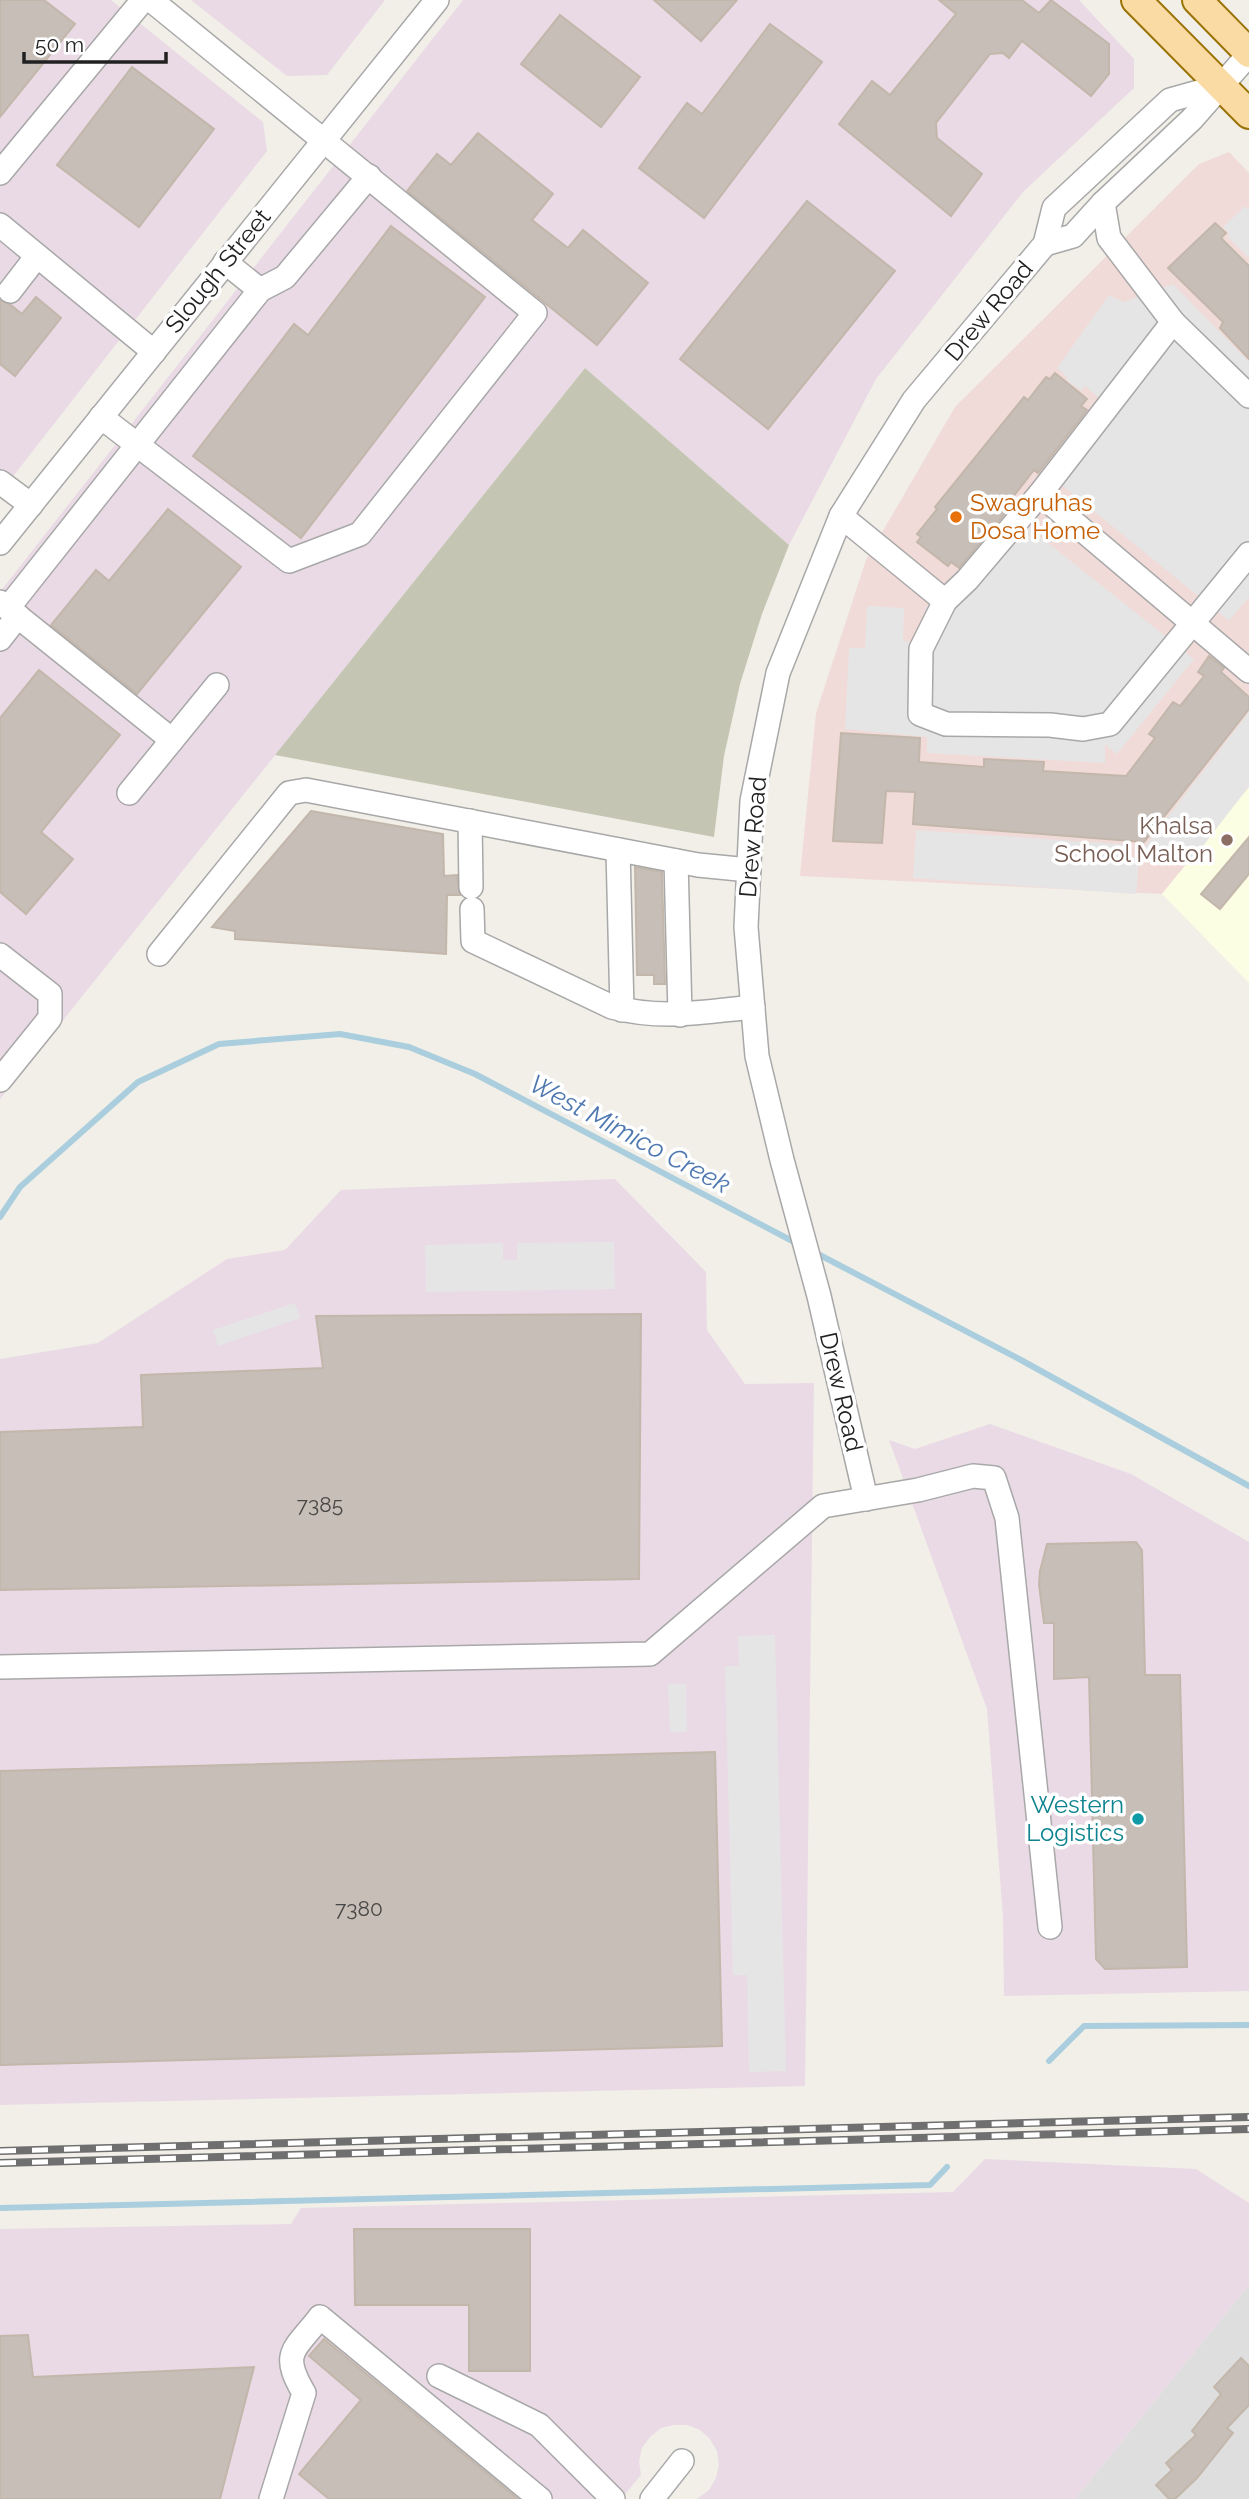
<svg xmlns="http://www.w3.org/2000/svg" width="1249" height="2499" viewBox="0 0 1249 2499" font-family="Raleway,sans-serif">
	<rect width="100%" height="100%" fill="#f1efe8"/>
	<path fill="#dfdede" d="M1249,2285v214h-174z"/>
	<path fill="#f1dbd8" d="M1229,152l20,21v614l-87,107 -362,-18 16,-163 50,-153 89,-153 244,-243z"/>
	<g fill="#eadae6">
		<path d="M0,0h111l152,122 4,29 -267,342z"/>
		<path d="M191,0h194l-58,75 -40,1z"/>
		<path d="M463,0h616l55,59v29l-111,104 -147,187 -87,166 -204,-177 -585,731v-507z"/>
		<path d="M615,1179l91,93 1,58 38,54 69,-1 -9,703 -805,19v-746l98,-16 129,-84 58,-9 56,-60z"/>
		<path d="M990,1424l141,50 118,68v449l-245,5 -1,-79 -16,-208 -98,-269 26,9z"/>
		<path d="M985,2159l211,10 53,34v82l-174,214h-378l12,-9 7,-12 3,-13 -2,-14 -7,-12 -10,-9 -13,-5h-13l-13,3 -11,9 -8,11 -3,13 2,14 -20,24h-621v-270l291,-5 10,-16 652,-16z"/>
	</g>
	<path fill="#fcfee4" d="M1249,787v196l-87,-89z"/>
	<path fill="#c4c6b3" d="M585,368l204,177 -27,69 -22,70 -16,72 -10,81 -439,-82z"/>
	<g fill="#e5e5e5">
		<path d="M1245,206l4,4v48l-22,-22 2,-2 -6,-7z"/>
		<path d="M1173,284l76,78v235l-20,24 -181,-147 51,-76 -14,-12 -3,5 -16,-11 2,-2 -11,-10 52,-73 15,7z"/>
		<path d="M1014,516l180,143 -77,95 -12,-10v19l-178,-10v-16l-82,-8 4,-81h16l2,-42 37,2 -1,33 11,1 15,-24 -4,-10 25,-22z"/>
		<path d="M1249,712v74l-59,77 -15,-12 -11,14 -21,-16z"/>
		<path d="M916,830l216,15 -1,12 8,1 -3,36 -223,-16z"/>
		<path d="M614,1242l1,47 -189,3 -1,-47 78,-2v17h14v-17z"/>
		<path d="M295,1303l5,15 -82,28 -5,-16z"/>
		<path d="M775,1635l11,436 -37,1 -2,-97h-14l-8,-309h14l-1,-30z"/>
		<path d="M668,1684h18l1,48h-17z"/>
	</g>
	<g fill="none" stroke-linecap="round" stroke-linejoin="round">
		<g stroke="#aacedd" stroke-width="6">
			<path d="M0,1217l20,-30 118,-105 81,-38 121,-10 69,13 66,27 323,170"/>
			<path d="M814,1252l207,108 228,126"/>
			<path d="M1049,2061l35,-35 165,-1"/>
			<path d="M0,2208l930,-23 17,-18"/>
		</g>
	</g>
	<g fill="#c6beb7" stroke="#c3b7ab" stroke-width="2">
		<path d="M0,0h44l31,24 -75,93z"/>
		<path d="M654,0h83l-36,41z"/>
		<path d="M939,0h83l17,13 12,-13 58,44v30l-18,22 -69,-55 -13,17 -6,-5 -13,1 -54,69 1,15 45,36 -31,42 -112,-92 33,-43 18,14 66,-81z"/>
		<path d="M560,15l80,62 -39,50 -80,-63z"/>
		<path d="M770,24l52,38 -118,156 -65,-50 48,-65 15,11z"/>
		<path d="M132,67l82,62 -75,98 -82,-62z"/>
		<path d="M478,133l75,61 -21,26 36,28 15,-18 65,53 -51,62 -190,-154 30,-37 14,11z"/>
		<path d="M807,201l88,70 -127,158 -88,-70z"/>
		<path d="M1215,223l11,10 -5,5 28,28v93l-29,-31 3,-6 -55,-54z"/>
		<path d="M391,226l94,71 -184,241 -108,-82 101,-132 14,11z"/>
		<path d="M36,297l25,21 -46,58 -15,-12v-64l11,5 11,9z"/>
		<path d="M1055,373l32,26 -6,7 6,4 -49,63 -4,-3 -25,32 3,3 -53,63 -8,-6 -3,4 -31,-24 4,-5 -4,-3 20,-25 -2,-2 89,-110 4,3 18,-23 4,2z"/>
		<path d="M168,509l73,58 -104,127 -86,-69 45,-55 13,11z"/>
		<path d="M1209,656l15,12 -3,4 28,25v12l-105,133 -231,-18 2,-32 -29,-1 -4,52 -49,-2 8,-108 79,5 -1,24 65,5v-8l60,3 -1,9 83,5 29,-38 -6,-4 24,-32 7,4 24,-30 -6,-4z"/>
		<path d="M39,670l81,65 -79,97 32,27 -47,55 -26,-22v-174z"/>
		<path d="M311,811l132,23 1,42 13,-1 3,20h-13l-1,59 -211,-15v-8l-23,-4z"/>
		<path d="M1249,837v37l-29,35 -19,-15z"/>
		<path d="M635,867l27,5 3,112h-11v-9h-17z"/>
		<path d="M641,1314l-2,265 -639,11v-158l143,-5 -2,-52 182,-7 -7,-52z"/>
		<path d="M1136,1542l6,8 3,125h35l7,292 -82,2 -9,-10 -7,-282 -35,2v-56h-10l-5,-38 1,-14 7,-27z"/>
		<path d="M715,1752l7,294 -722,19v-294z"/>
		<path d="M354,2229h176v142h-61v-66h-114z"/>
		<path d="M28,2335l5,42 221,-10 -34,132h-220v-163z"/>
		<path d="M324,2339l194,160h-189l-30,-25 62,-74 -52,-44z"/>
		<path d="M1241,2358l8,8v39l-22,23 6,5 -36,45 -22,21h-6l-13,-14 16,-15 -6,-7 30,-28 -4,-4 29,-37 -7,-7z"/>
	</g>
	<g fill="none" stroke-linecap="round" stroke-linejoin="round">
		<defs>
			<g id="minor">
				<path d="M0,173l143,-173"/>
				<path d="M0,225l154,127"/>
				<path d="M1045,244l28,-8 30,-33 89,-84 57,-65"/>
				<path d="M225,262l35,28"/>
				<path d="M10,291l27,-35"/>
				<path d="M1173,322l76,74"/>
				<path d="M101,417l188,144 71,-27 175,-221 -384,-313"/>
				<path d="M0,482l31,23"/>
				<path d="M1040,494l209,177"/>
				<path d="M841,516l104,85 22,-21 73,-86 133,-172 -64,-84 -6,-35"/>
				<path d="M0,543l437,-543"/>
				<path d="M945,601l-24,48 -1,65 26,10 104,1 33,4 27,-5 139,-170"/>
				<path d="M0,602l172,138"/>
				<path d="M8,608l252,-318 25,-13 84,-101"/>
				<path d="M0,639l18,-23"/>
				<path d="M129,793l88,-108"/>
				<path d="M470,821l1,66"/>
				<path d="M618,850l4,160"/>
				<path d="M676,861l4,154"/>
				<path d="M472,909l1,32 139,66c50,13 91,5 141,0"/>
				<path d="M159,954l130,-161 17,-3 392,75 51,5"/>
				<path d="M0,955l50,39v24l-50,62"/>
				<path d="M866,1499l-47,-203 -37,-136 -25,-104 -11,-129 6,-126 26,-128 63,-157 73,-116 131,-156 9,-36 116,-108 50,-14"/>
				<path d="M0,1667l650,-13 173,-148 95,-16 55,-14 21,2 13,40 43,409"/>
				<path d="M439,2376l100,49 74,74"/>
				<path d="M271,2499l33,-106c-24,-41 -10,-42 16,-76l220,182"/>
				<path d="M652,2499l30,-38"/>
			</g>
			<g id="major">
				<path d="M1136,0l113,114"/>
				<path d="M1197,0l52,53"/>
			</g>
		</defs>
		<use href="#minor" stroke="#a8a8a8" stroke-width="26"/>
		<use href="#major" stroke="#9a7304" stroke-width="32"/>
		<use href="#minor" stroke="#fff" stroke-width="23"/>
		<use href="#major" stroke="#fadba4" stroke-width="28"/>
		<defs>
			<g id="rail">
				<path d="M0,2151l1249,-34"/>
				<path d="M0,2163l1249,-34"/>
			</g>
		</defs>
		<use href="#rail" stroke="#6f6f6f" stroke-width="8"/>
		<use href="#rail" stroke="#fff" stroke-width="5" stroke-dasharray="16" stroke-linecap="butt"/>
	</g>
	<circle fill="#e8710a" stroke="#fff" stroke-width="2.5" cx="956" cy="517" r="7"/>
	<circle fill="#8d6e63" stroke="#fff" stroke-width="2.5" cx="1227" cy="840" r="7"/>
	<circle fill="#0f9aa8" stroke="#fff" stroke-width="2.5" cx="1138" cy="1819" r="7"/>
	<g text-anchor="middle" stroke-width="7" stroke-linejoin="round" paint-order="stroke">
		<g font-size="21" fill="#4a4846">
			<text x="320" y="1512">7385</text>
			<text x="359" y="1916">7380</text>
		</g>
		<g font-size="24" fill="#212121" stroke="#fff">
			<text transform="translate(218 271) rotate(-51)" y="8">Slough Street</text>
			<text transform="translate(989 311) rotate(-50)" y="8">Drew Road</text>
			<text transform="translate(753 837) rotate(-85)" y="8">Drew Road</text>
			<text transform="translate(841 1392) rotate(77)" y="8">Drew Road</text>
		</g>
		<g font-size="24" fill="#c56008" stroke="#fff" text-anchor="start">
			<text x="970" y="511">Swagruhas<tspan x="970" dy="28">Dosa Home</tspan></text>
		</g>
		<g font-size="24" fill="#785e54" stroke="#fff" text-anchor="end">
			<text x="1213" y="834">Khalsa<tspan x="1213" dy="28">School Malton</tspan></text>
		</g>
		<g font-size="24" fill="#0d838f" stroke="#fff" text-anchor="end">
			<text x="1124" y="1813">Western<tspan x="1124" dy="28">Logistics</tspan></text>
		</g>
		<g font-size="26" font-style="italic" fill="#4f78b0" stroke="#fff">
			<text transform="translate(630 1134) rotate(28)" y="9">West Mimico Creek</text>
		</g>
	</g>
	<path d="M24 52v10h142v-10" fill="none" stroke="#212121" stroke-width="3.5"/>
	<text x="35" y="52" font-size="21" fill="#212121" stroke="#ffffff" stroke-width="5" paint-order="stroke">50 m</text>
</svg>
